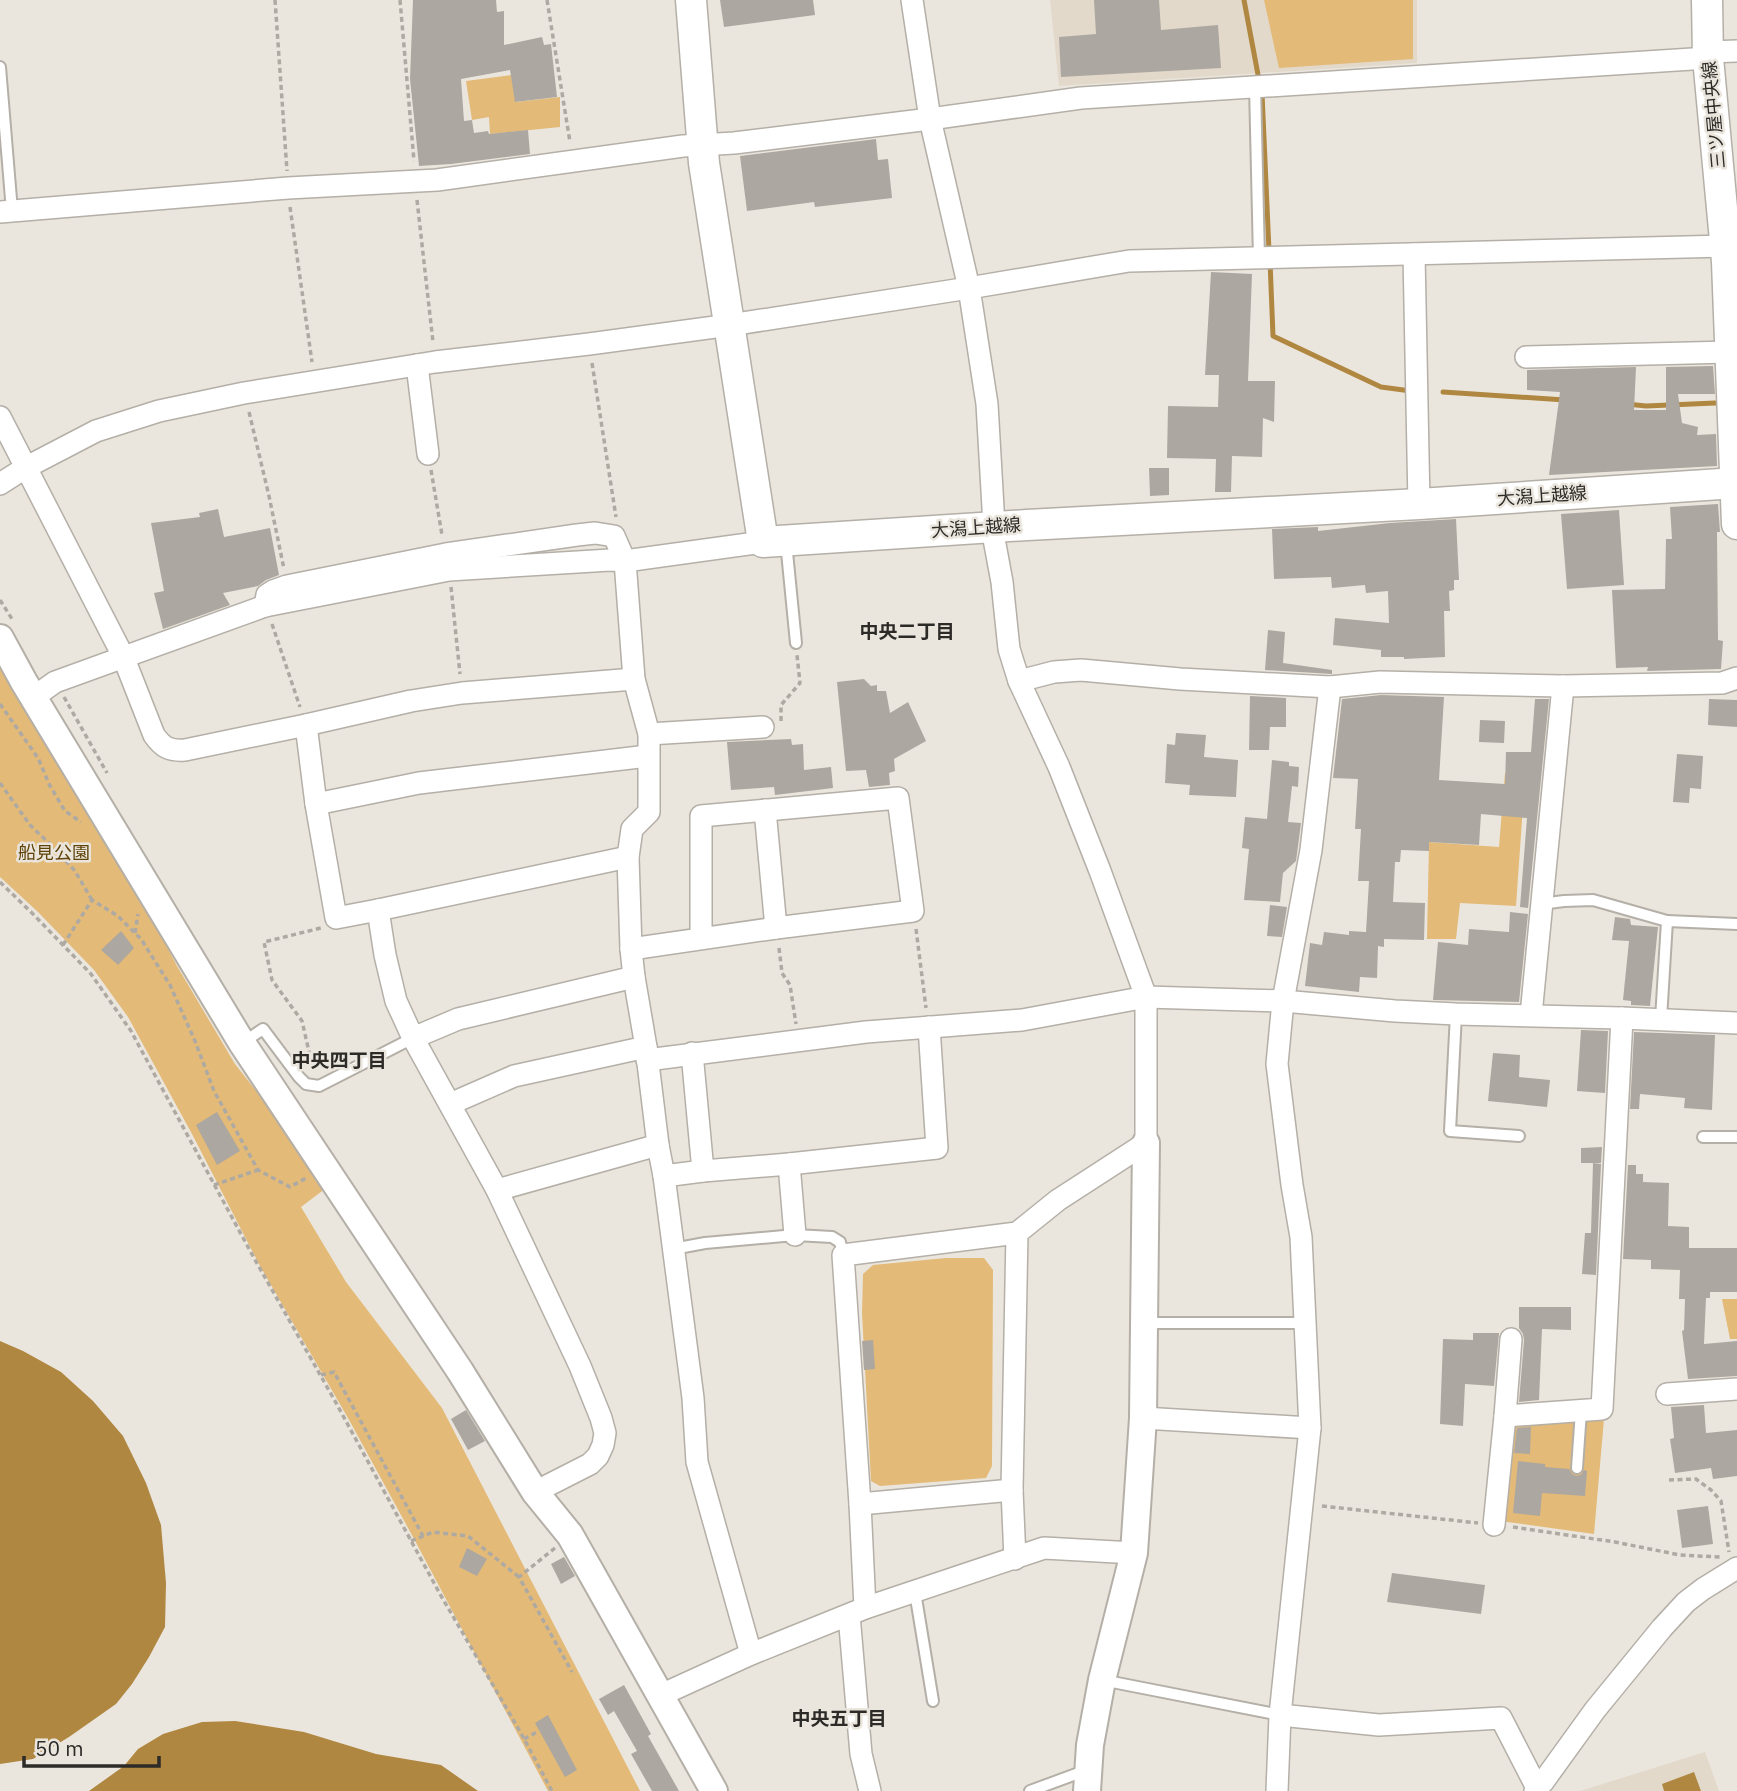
<svg xmlns="http://www.w3.org/2000/svg" width="1737" height="1791" viewBox="0 0 1737 1791" font-family="'IBM Plex Sans','Noto Sans JP',sans-serif">
	<rect width="100%" height="100%" fill="#ebe6dd"/>
	<g fill="#e2d9cb">
		<path d="M1050,0h367v63l-358,23z"/>
		<path d="M1705,1752l14,39h-139z"/>
	</g>
	<g fill="#e3ba77">
		<path d="M1264,0h149v59l-134,9z"/>
		<path d="M511,75l5,27 44,-5v30l-70,7 -1,-17 -17,3 -6,-39z"/>
		<path d="M0,660l138,231 39,75 58,98 95,121 -29,22 45,75 96,126 198,383h-92l-135,-254 -65,-119 -88,-152 -68,-132 -64,-117 -34,-47 -56,-58 -38,-35z"/>
		<path d="M1505,773l20,4 -9,129 -56,-3 -4,36h-29l2,-97 70,5z"/>
		<path d="M946,1258h38l9,12 -1,196 -6,12 -106,8 -9,-5 -9,-168 1,-39 10,-9z"/>
		<path d="M1722,1299h15v40h-7z"/>
		<path d="M1604,1419l-10,115 -94,-13 9,-94z"/>
	</g>
	<g fill="#b08740">
		<path d="M0,1341l23,10 38,21 32,29 30,35 23,47 15,42 5,58 -1,44 -16,30 -17,27 -16,20 -47,33 -36,22 -33,5z"/>
		<path d="M235,1721l69,11 72,22 65,11 37,26h-389l35,-25 14,-17 25,-15 39,-12z"/>
		<path d="M1694,1772l7,19h-37l-2,-7z"/>
	</g>
	<g fill="none" stroke-linecap="round" stroke-linejoin="round">
		<g stroke="#b08740" stroke-width="5">
			<path d="M1244,0l15,80"/>
			<path d="M1262,93l7,158"/>
			<path d="M1270,261l3,75 108,51 30,4"/>
			<path d="M1443,392l122,8"/>
			<path d="M1627,404l19,2 69,-3"/>
		</g>
	</g>
	<g fill="#aca7a0">
		<path d="M413,0h83l1,12 7,-1v34l38,-8 2,8 7,-1 6,53 -42,5 -5,-32 -49,9 3,42 8,-1 2,13 14,-2 1,3 39,-4 2,24 -79,10 -32,2 -9,-87z"/>
		<path d="M720,0h93l2,15 -91,12z"/>
		<path d="M1094,0h65l2,30 57,-5 3,43 -160,9 -2,-40 37,-3z"/>
		<path d="M876,139l2,21 10,-1 4,39 -77,9 -1,-5 -67,9 -7,-55z"/>
		<path d="M1211,272l41,2 -4,107h27l-1,41 -11,-4 -1,39 -30,-1 -1,36h-16l1,-33 -49,-1 1,-52 50,1 1,-32h-14z"/>
		<path d="M1713,366l2,28h-37l4,29 16,4 -1,8 19,-1 1,32 -168,9 11,-83 -33,-2v-20l109,-3 -2,43h32v-43z"/>
		<path d="M1149,468h20v27l-19,1z"/>
		<path d="M1718,504l2,28h-3l1,108 5,1 -2,28 -74,2 1,-4 -32,1 -4,-78 53,-1 1,-50h6l-2,-32z"/>
		<path d="M218,509l6,28 46,-9 9,47 -13,5 -8,6 -35,7 7,12 -67,24 -9,-36 10,-2 -13,-68 49,-6 -1,-4z"/>
		<path d="M1619,510l5,75 -57,4 -6,-75z"/>
		<path d="M1456,519l3,61h-5v10l-5,1 1,20h-6l1,46 -41,2v-2h-23v-7l-48,-5 2,-27 54,5 -1,-32 -22,2 -1,-8 -33,3 -1,-11 -57,2 -2,-50 46,-2v4l72,-8z"/>
		<path d="M1268,630l17,2 -2,31 49,7v4l-67,-4z"/>
		<path d="M864,679l7,7 6,-1v6h9l4,22 18,-11 18,39 -32,18 1,12 -6,2 1,12 -21,2 -3,-17 -20,1 -9,-89z"/>
		<path d="M1381,695l63,2 -5,83 66,4 1,-32h25l4,-53h14l-21,209 -8,-1 7,-89 -46,-4 -2,31 -50,-3v9l-28,-1 -1,12h-5l-2,40 32,1 -1,37 -40,-1v8l-6,-1 -1,32 -17,-1 -1,15 -54,-6 5,-43 12,2 2,-13 25,3v-4l17,1 3,-51h-11l3,-52h-6l3,-50 -25,-1 9,-79z"/>
		<path d="M1250,696l36,2v29h-16l-1,23h-20z"/>
		<path d="M1709,699l28,1v27l-29,-2z"/>
		<path d="M1480,720l25,1 -1,22 -25,-1z"/>
		<path d="M1176,733l30,2 -2,22 34,3 -2,37 -47,-2 1,-10 -25,-2 2,-39 8,1z"/>
		<path d="M791,739l1,6 11,-1 1,26 27,-3 2,21 -58,7 -1,-8 -43,3 -4,-48z"/>
		<path d="M1677,754l26,2 -2,33 -11,-1 -1,15 -16,-1z"/>
		<path d="M1272,760l17,2v4l10,1 -1,20 -6,-1 -4,36 13,1 -5,38 -13,12 -3,29 -36,-2 5,-51 -7,-1 3,-31 22,2z"/>
		<path d="M1270,905l17,2 -5,30 -15,-1z"/>
		<path d="M1510,912l18,2 -9,88 -86,-2 5,-58 30,3 1,-16 40,3z"/>
		<path d="M1615,917l15,2 1,6 27,2 -8,79 -19,-1v-4l-8,-1 6,-59 -17,-1z"/>
		<path d="M121,931l13,17 -16,17 -17,-15z"/>
		<path d="M1581,1030l27,1 -3,62 -28,-2z"/>
		<path d="M1634,1032l81,3 -3,75 -28,-2 1,-10 -45,-4 -1,15h-9z"/>
		<path d="M1493,1053l27,2 -1,22 31,3 -3,27 -59,-6z"/>
		<path d="M217,1112l23,39 -23,14 -21,-40z"/>
		<path d="M1602,1147l-1,16h-20v-15z"/>
		<path d="M1593,1163l8,1 -5,111 -14,-1 3,-41h6z"/>
		<path d="M1628,1165h8v9h7v8l26,1 -1,43 21,1v21h48v44h-27v6h-4l-2,46 33,-3v35l-49,3 -6,-48 2,-1 1,-31h-6l1,-29 -29,-1v-9l-28,-1z"/>
		<path d="M1519,1307h52v23l-29,-1 -3,71 -20,2 5,-62 -1,-6 -4,-6z"/>
		<path d="M1473,1333h26l-5,53 -29,-2 -2,42 -23,-2 3,-85 30,1z"/>
		<path d="M873,1340l2,29 -11,1 -2,-29z"/>
		<path d="M1704,1405l2,28 31,-3v46l-24,3 -2,-11 -36,5 -5,-34 4,-1 -3,-31z"/>
		<path d="M466,1410l19,31 -17,9 -17,-31z"/>
		<path d="M1531,1427l-1,27 -16,-1 3,-25z"/>
		<path d="M1518,1461l27,3v3l24,2 3,5 4,2 5,-1 3,-5 3,1 -2,25 -43,-3 -2,23 -27,-3z"/>
		<path d="M1708,1506l5,38 -31,4 -5,-38z"/>
		<path d="M467,1548l20,11 -10,17 -18,-9z"/>
		<path d="M564,1557l11,19 -14,8 -10,-20z"/>
		<path d="M1392,1573l93,12 -4,29 -94,-12z"/>
		<path d="M624,1685l27,49 -3,2 31,55h-27l-21,-37 6,-3 -23,-40 -6,4 -9,-16z"/>
		<path d="M548,1715l29,55 -12,7 -30,-54z"/>
	</g>
	<g fill="none" stroke-linecap="round" stroke-linejoin="round">
		<defs>
			<g id="service">
				<path d="M0,67l12,144"/>
				<path d="M1255,86l4,172"/>
				<path d="M786,542l10,101"/>
				<path d="M1541,904l23,-3 29,-1 74,21 -6,98"/>
				<path d="M1667,921l70,3"/>
				<path d="M1456,1014l-6,117 69,5"/>
				<path d="M242,1043l21,-14 36,48 7,7 13,2 94,-48"/>
				<path d="M1703,1137h34"/>
				<path d="M673,1249l32,-6 90,-8 37,2 8,5 3,13"/>
				<path d="M1144,1323h161"/>
				<path d="M1577,1468l4,-57"/>
				<path d="M915,1592l18,109"/>
				<path d="M1102,1680l178,35"/>
				<path d="M1030,1791l57,-21"/>
			</g>
			<g id="minor">
				<path d="M912,0l18,119 39,169 18,116 6,104 1,31 8,43 7,67 10,32 40,86 41,104 46,126v146l-88,57 -41,33 -174,22 17,249 152,-14 5,-257"/>
				<path d="M1708,52l29,-1"/>
				<path d="M0,212l288,-24 149,-8 246,-34 51,-3 196,-24 151,-21 627,-40"/>
				<path d="M1414,254l5,250"/>
				<path d="M1526,357l204,-5"/>
				<path d="M417,365l11,89"/>
				<path d="M0,417l123,239 31,79c9,13 16,16 31,15l121,-25 10,79 20,114 42,-8 250,-53"/>
				<path d="M0,484l25,-16 71,-37 63,-20 85,-18 191,-31 154,-18 141,-19 239,-37 160,-27 597,-15"/>
				<path d="M265,606l2,-11 6,-4 14,-5 159,-32 131,-19 18,-2 19,3 11,25 9,118 15,55v78l-17,17 -4,28 3,92 3,28 12,70 12,98 6,31 29,222 4,64 54,192"/>
				<path d="M1019,681l35,-9 27,-2 99,9 150,8 50,-5 183,4 159,-3 15,-5"/>
				<path d="M34,697l21,-15 210,-76 184,-36 161,-10 15,1 138,-19"/>
				<path d="M306,725l105,-24 51,-8 172,-14"/>
				<path d="M649,734l114,-7"/>
				<path d="M316,804l103,-21 229,-27"/>
				<path d="M765,810l11,118"/>
				<path d="M378,910l7,45 11,46 17,37 84,152 83,176 21,52 4,15 -2,12 -5,11 -8,8 -55,28"/>
				<path d="M631,949l145,-21 137,-17 -15,-113 -197,18v122"/>
				<path d="M1531,1015l32,-329"/>
				<path d="M413,1038l45,-19 176,-42"/>
				<path d="M692,1053l11,118"/>
				<path d="M647,1060l219,-28 156,-12 124,-23 137,4 112,10 61,3 166,4 115,5"/>
				<path d="M450,1104l64,-28 132,-29"/>
				<path d="M789,1164l6,71"/>
				<path d="M664,1176l39,-5 86,-7 148,-16 -8,-121"/>
				<path d="M497,1190l161,-45"/>
				<path d="M1511,1339l-6,77 97,-7 20,-391"/>
				<path d="M1667,1394l70,-5"/>
				<path d="M1143,1418l167,10"/>
				<path d="M1012,1490l3,69"/>
				<path d="M860,1504l5,104"/>
				<path d="M1494,1525l11,-109"/>
				<path d="M849,1615l12,139 9,37"/>
				<path d="M661,1695l90,-41 114,-46 179,-60 90,5"/>
				<path d="M1280,1715l99,10 122,-7 36,70"/>
				<path d="M1277,1791l3,-76 30,-287 -9,-191 -9,-52 -15,-121 6,-63 28,-151 19,-163"/>
				<path d="M1535,1791l8,-9 52,-72 67,-82 24,-26 17,-13 34,-21"/>
			</g>
			<g id="tertiary">
				<path d="M0,638l24,44 218,361 218,328 75,121 35,43 144,256"/>
				<path d="M1087,1791l3,-46 12,-65 32,-127 9,-135 3,-275"/>
			</g>
			<g id="secondary">
				<path d="M691,0l13,163 59,379 264,-17 392,-21 317,-21"/>
				<path d="M1707,0l1,58 19,204 10,262"/>
			</g>
		</defs>
		<use href="#service" stroke="#b4afa7" stroke-width="14"/>
		<use href="#minor" stroke="#b4afa7" stroke-width="24"/>
		<use href="#tertiary" stroke="#b4afa7" stroke-width="30"/>
		<use href="#secondary" stroke="#b4afa7" stroke-width="33"/>
		<g stroke="#aeaaa3" stroke-width="3.5" stroke-dasharray="5 3.5" stroke-linecap="butt">
			<path d="M275,0l12,171"/>
			<path d="M400,0l14,161"/>
			<path d="M547,0l23,142"/>
			<path d="M417,200l16,142"/>
			<path d="M290,207l22,155"/>
			<path d="M592,363l24,154"/>
			<path d="M249,412l20,84 15,73"/>
			<path d="M431,470l11,65"/>
			<path d="M451,587l9,87"/>
			<path d="M0,600l12,19"/>
			<path d="M272,624l28,83"/>
			<path d="M64,697l43,76"/>
			<path d="M0,704l38,54 12,28 15,25 16,11"/>
			<path d="M781,721v-16l19,-22 -3,-28"/>
			<path d="M0,783l30,42 24,23 21,23 17,29"/>
			<path d="M0,882l31,30 60,62 40,57 123,227 81,143 105,193 82,141 30,56"/>
			<path d="M916,929l10,79"/>
			<path d="M135,933l3,-19"/>
			<path d="M63,945l29,-45 26,16 23,23 29,46 25,56 19,50 44,79 32,17 18,-10"/>
			<path d="M779,948l3,25 8,12 6,39"/>
			<path d="M306,1063l4,-7 -8,-35 -30,-41 -8,-38 57,-14"/>
			<path d="M214,1185l44,-15"/>
			<path d="M321,1375l13,-3 89,164"/>
			<path d="M1669,1480l27,-1 15,11 10,11 8,51"/>
			<path d="M1322,1506l156,17"/>
			<path d="M1513,1527l102,15 65,13 40,2"/>
			<path d="M411,1541l22,-9 35,4 51,41"/>
			<path d="M555,1548l-36,29 53,95"/>
			<path d="M524,1739l15,-8"/>
		</g>
		<use href="#service" stroke="#fff" stroke-width="10"/>
		<use href="#minor" stroke="#fff" stroke-width="21"/>
		<use href="#tertiary" stroke="#fff" stroke-width="26"/>
		<use href="#secondary" stroke="#fff" stroke-width="30"/>
	</g>
	<g text-anchor="middle" stroke-width="5" stroke-linejoin="round" paint-order="stroke">
		<g font-size="18" fill="#2d2b28" stroke="#ebe6dd">
			<text transform="translate(1714 115) rotate(-95)" y="6">三ツ屋中央線</text>
			<text transform="translate(1542 496) rotate(-4)" y="6">大潟上越線</text>
			<text transform="translate(976 528) rotate(-4)" y="6">大潟上越線</text>
		</g>
		<g font-size="18" fill="#5f4309" stroke="#ebe6dd">
			<text x="54" y="859">船見公園</text>
		</g>
		<g font-size="19" font-weight="bold" fill="#2d2b28" stroke="#ebe6dd">
			<text x="907" y="638">中央二丁目</text>
			<text x="339" y="1067">中央四丁目</text>
			<text x="839" y="1725">中央五丁目</text>
		</g>
	</g>
	<path d="M24 1756v10h135v-10" fill="none" stroke="#2d2b28" stroke-width="3.5"/>
	<text x="35" y="1756" font-size="21" fill="#2d2b28" stroke="#ebe6dd" stroke-width="5" paint-order="stroke">50 m</text>
</svg>
